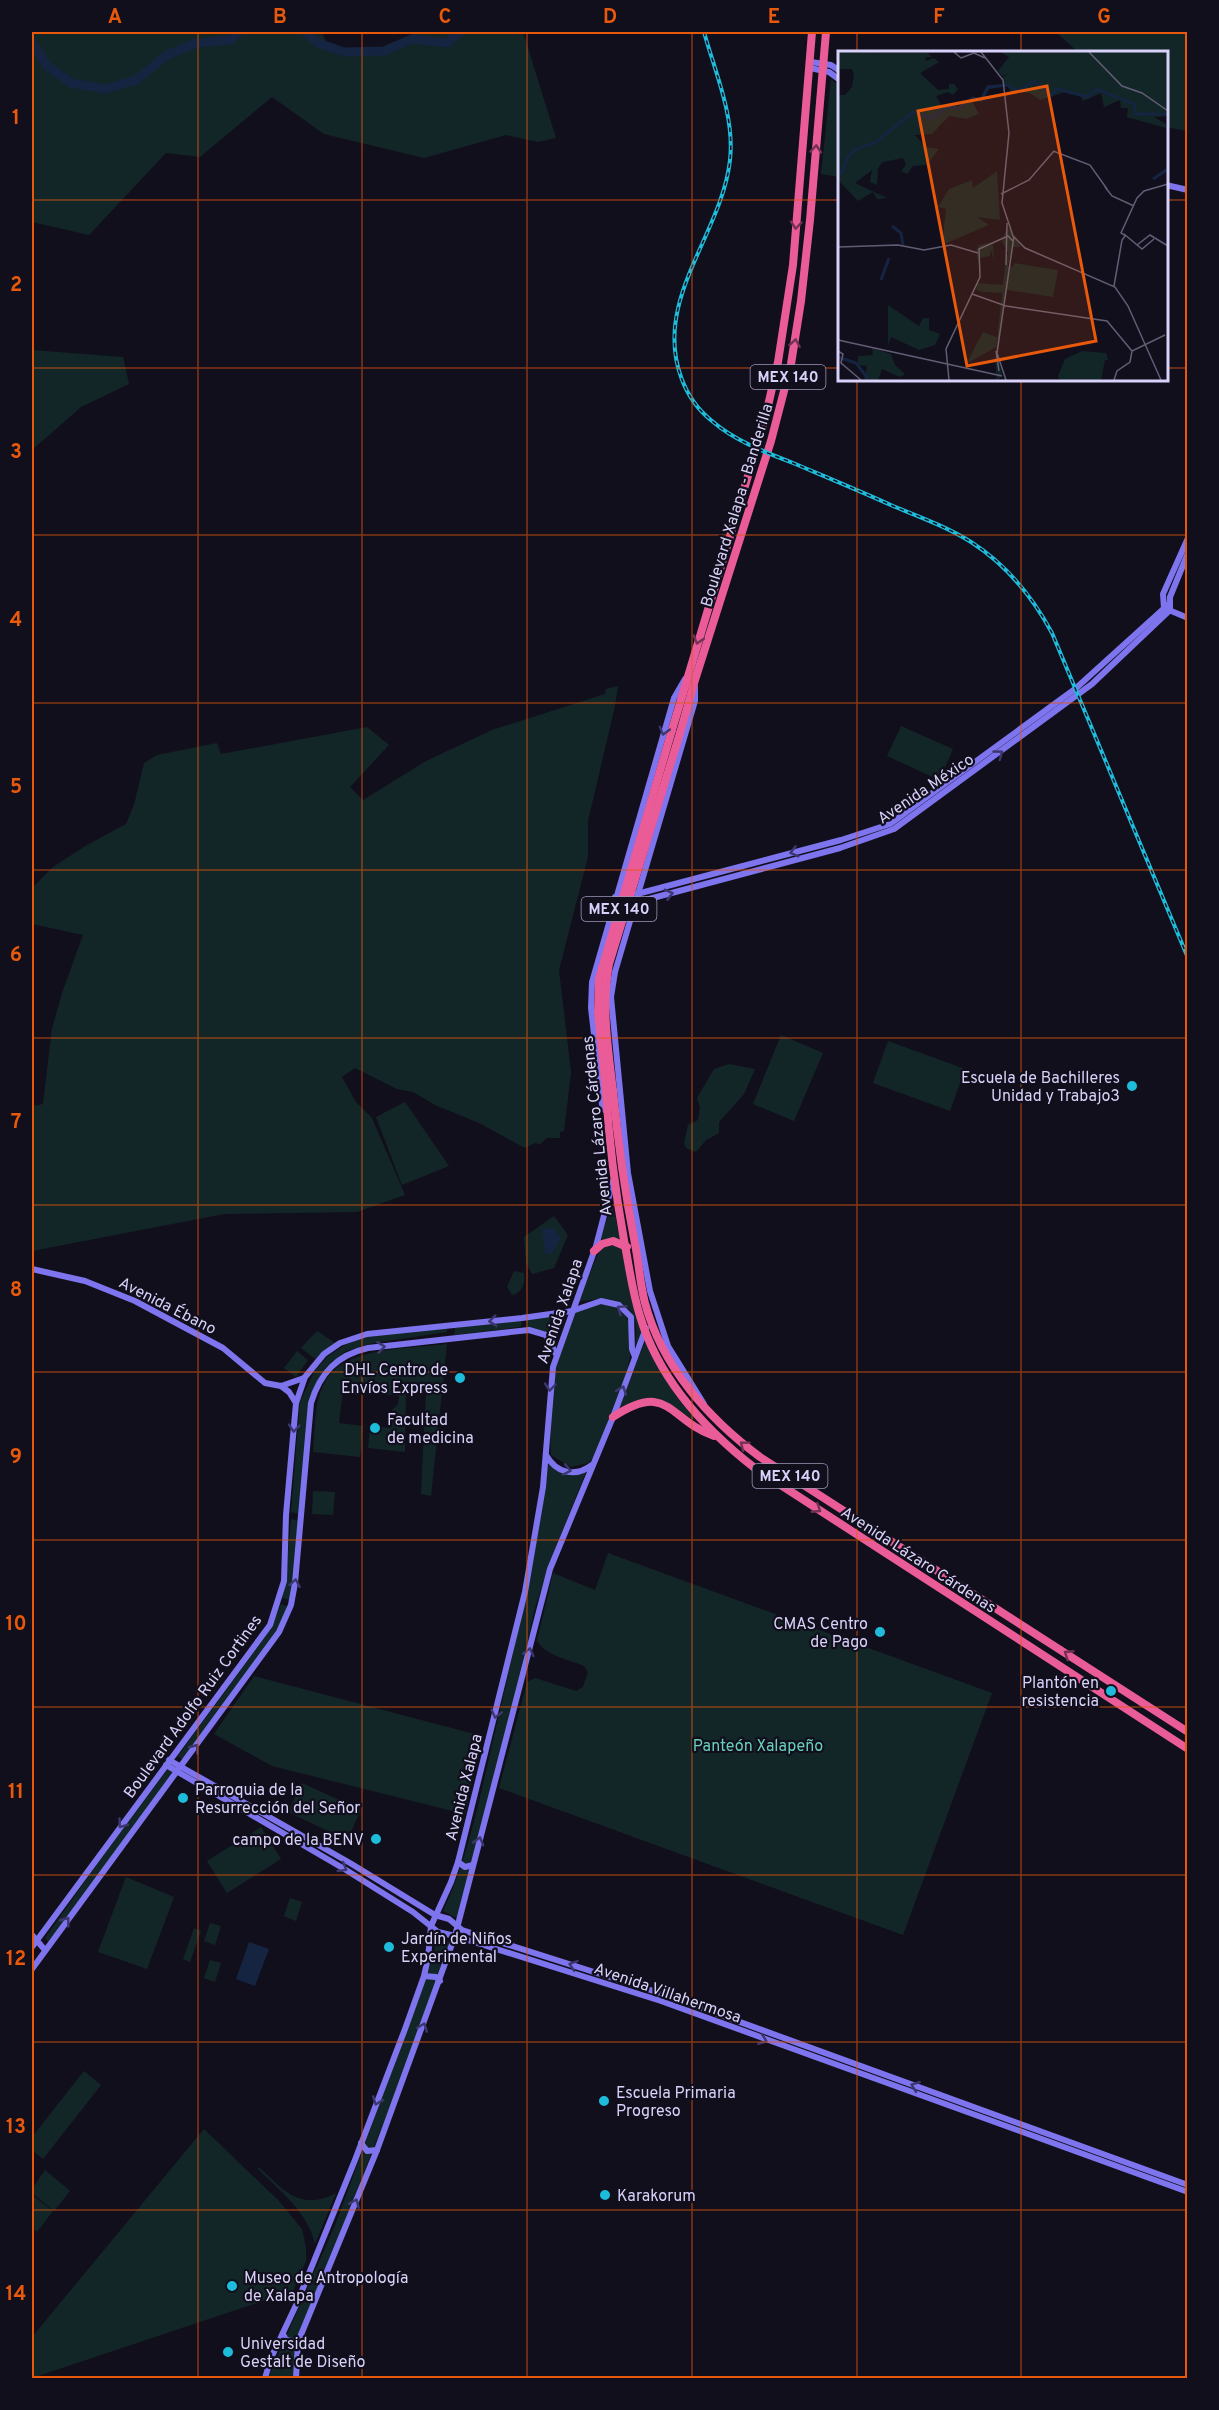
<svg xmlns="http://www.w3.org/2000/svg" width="1219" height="2410" viewBox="0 0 1219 2410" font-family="Overpass,sans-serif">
	<rect width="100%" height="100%" fill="#120f1d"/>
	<g fill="#132627">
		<path d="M32,32h289l10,17 29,3 24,-4 33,-16h106l33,106 -18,4 -32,-7 -82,23 -100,-24 -52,-37 -72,60 -34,-4 -77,82 -57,-13z"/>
		<path d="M1056,32h131l-1,99 -19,-4 -1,-75h-88z"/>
		<path d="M831,79l8,7v91l-18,-3z"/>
		<path d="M32,350l91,7 6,27 -48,23 -49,43z"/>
		<path d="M618,686l-3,20 -27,115v36l-29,113 12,102 -7,59 -4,1v6h-13l-7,6 -5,-1 -10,5 -46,-25 -44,-18 -22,-13 -16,-3 -42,-21 -13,9 14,25 16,16 33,77 -48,17 -133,2 -192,37v-145l11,-2 9,-75 10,-36 21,-58 -51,-11v-36l21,-21 34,-22 39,-21 8,-19 10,-42 13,-8 60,-12 4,11 146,-27 22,18 -39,42 13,13 63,-39 66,-31 113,-36 1,-5z"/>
		<path d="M901,726l52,23 -14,31 -52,-24z"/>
		<path d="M781,1035l42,18 -29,68 -41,-17z"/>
		<path d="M888,1041l77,28 -15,42 -77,-28z"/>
		<path d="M729,1064l26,5 -11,25 -25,28v11l-13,7 -10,12 -10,-4 -2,-5 4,-18 10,-5 2,-13 -3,-9 17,-29z"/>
		<path d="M405,1102l44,64 -47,19 -26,-68z"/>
		<path d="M612,1205l9,34 -22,2z"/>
		<path d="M554,1216l14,19 -14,33 -22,6 -6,-11 -2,-26z"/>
		<path d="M619,1244l6,4 18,78 -7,25c-1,-8 1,-17 0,-24 -3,-30 -36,-30 -58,-25l22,-53z"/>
		<path d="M514,1271l10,2c1,10 -1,20 -12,22l-5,-8z"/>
		<path d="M595,1304c8,1 17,1 23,5 37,22 -12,118 -24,148l-6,6 -17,4 -20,-12 -1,-33 6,-62 17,-48z"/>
		<path d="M566,1315l-11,28c-8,-11 -17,-13 -29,-15v-9z"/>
		<path d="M520,1319l2,4 -2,4 -66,8 1,-7z"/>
		<path d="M447,1327v5l-74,11 -27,8 -18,14 -7,9 -12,29 -9,111 -9,-2 9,-110 14,-30 13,-15 18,-12 18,-8z"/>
		<path d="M317,1331l18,12 -20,16 -14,-11z"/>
		<path d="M645,1342l31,54 21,26c-28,-18 -46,-32 -78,-14z"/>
		<path d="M447,1344l-16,152 -10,-2 5,-101 -20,-1 -1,60 -37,-4 2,-22 20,2 2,-18 6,-6 1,-8 -56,-6 -4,33 24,3 -3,31 -47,-5c2,-22 1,-53 13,-72 21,-34 85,-31 121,-36z"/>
		<path d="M297,1351l11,9 -12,17 -12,-9z"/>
		<path d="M548,1464l5,4 33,4 -36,89 -15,47 -25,108 -53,202 -14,-7c25,-53 36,-110 49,-166 22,-93 42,-186 56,-281z"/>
		<path d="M313,1491l22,1 -2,23 -21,-1z"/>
		<path d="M291,1519l9,2 -5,57 -6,22 -7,-2 4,-21z"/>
		<path d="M608,1553l384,140 -89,242 -404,-147 28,-106 8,-4 41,13 7,-4 5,-15 -4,-6c-16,-7 -36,-9 -47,-25l16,-68 42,17z"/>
		<path d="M281,1604l8,3 -13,25 -93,128 -5,-4 93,-127z"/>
		<path d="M254,1676l228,60 -17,78 -193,-48 -58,-32z"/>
		<path d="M168,1769l5,3 -123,171 -5,-5 56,-79z"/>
		<path d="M302,1783l59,27 -14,30 -59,-28z"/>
		<path d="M261,1827l20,32 -54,34 -20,-32z"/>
		<path d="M126,1877l48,20 -27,72 -49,-17z"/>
		<path d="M290,1898l12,4 -6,19 -12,-5z"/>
		<path d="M210,1923l11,3 -6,19 -11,-4z"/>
		<path d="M194,1928l7,3 -11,31 -7,-3z"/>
		<path d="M436,1934l15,9 -60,161 -92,232 -5,42h-26l68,-155 98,-268z"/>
		<path d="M210,1960l11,3 -6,19 -11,-4z"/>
		<path d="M84,2071l17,14 -58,74 -11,-9v-13z"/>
		<path d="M204,2129l75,72 23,28 4,19v13l-13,30 -261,87v-41z"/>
		<path d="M259,2167c24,23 42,45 77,26l-21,51c-7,-32 -35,-53 -57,-75z"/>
		<path d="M45,2170l25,21 -16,20 -22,-18v-4z"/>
		<path d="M32,2195l21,16 -16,21 -5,-5z"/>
	</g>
	<g fill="#152441">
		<path d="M553,1228l8,10 -9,16 -7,-1 -3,-24z"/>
		<path d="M249,1942l20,7 -14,37 -19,-7z"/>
	</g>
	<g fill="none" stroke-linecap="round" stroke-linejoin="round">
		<g stroke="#152441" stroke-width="9">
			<path d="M305,32l13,11 26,9 40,-1 28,-12 35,4 13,-11"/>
			<path d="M32,42l14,23 25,18 35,6 30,-9 31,-25 30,-12 33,-3 9,-8"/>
		</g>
		<g stroke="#7e74ed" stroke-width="6">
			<path d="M811,62l20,3 9,6"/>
			<path d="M810,68l19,4 11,8"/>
			<path d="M1166,185l22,5"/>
			<path d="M1188,538l-25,56 1,14 24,10"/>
			<path d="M695,687v14l-80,271 -4,25 17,176 22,118 18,55 36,58"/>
			<path d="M637,894l204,-54 49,-16 185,-135 95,-86"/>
			<path d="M615,897l12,-1"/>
			<path d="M634,903l206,-55 54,-19 198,-145 78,-74v-13l18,-44"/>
			<path d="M607,1113l-5,-8 -11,-97 1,-26 82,-284 11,-19"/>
			<path d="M32,1269l53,12 50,20 88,47 42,35 16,3 23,-8"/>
			<path d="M281,1386l8,6 7,11"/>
			<path d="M546,1455c10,18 29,23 46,10"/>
			<path d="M169,1760l181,103 85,52 14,4 13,11 201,64 525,191"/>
			<path d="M166,1765l180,105 67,42 25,20 17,4 206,65 527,191"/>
			<path d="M458,1862l7,5 8,-2"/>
			<path d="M32,1935l13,15"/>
			<path d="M32,1947l238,-322 14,-44 2,-66 10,-112 9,-26 19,-23 16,-11 27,-9 155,-16 50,-7 29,-10 18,4 12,12 1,32 3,8"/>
			<path d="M32,1969l247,-337 12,-27 4,-22 16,-180c9,-30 26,-48 57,-55l161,-18 17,5 10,19"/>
			<path d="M424,1976l12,1 4,4"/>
			<path d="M361,2143l6,8 10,-1"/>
			<path d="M283,2334l3,6 12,2"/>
			<path d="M265,2378l6,-20 26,-55 58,-143 50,-131 19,-53 4,-18 3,-32 20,-44 7,-20 67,-270 18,-105 10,-120 43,-121 17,-65"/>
			<path d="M296,2378l2,-36 79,-192 78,-214 95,-367 63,-152 33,-89"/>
		</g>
		<g stroke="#ea5c98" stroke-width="8">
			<path d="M672,730l93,-311 13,-57 15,-97 19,-233"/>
			<path d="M680,733l15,-53 76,-239 20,-77 10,-63 9,-81 16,-188"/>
			<path d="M606,1091c3,51 9,99 18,149 5,25 8,51 16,76 19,64 64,113 116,153l432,280"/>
			<path d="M613,1091c5,52 12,102 22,153 4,20 5,40 10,59 17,64 64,116 115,154l428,275"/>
			<path d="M594,1251l8,-7 11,-3 14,6"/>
			<path d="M613,1417c56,-37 55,3 101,19"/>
		</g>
		<defs>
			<path id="rail" d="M704,32c11,40 31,85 26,128 -8,74 -77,139 -49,217 6,17 17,33 31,44 23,20 53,31 81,42 33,14 67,28 100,43 27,11 54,21 78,36 36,23 61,54 81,91l136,325"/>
		</defs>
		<use href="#rail" stroke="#1dbcda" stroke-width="4"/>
		<use href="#rail" stroke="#120f1d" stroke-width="1.5" stroke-dasharray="4.5" stroke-linecap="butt"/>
		<g stroke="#ea5c98" stroke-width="8">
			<path d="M606,1091l-8,-79 1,-33 73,-249"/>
			<path d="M613,1091c-5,-43 -12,-84 -4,-127l71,-231"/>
		</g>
	</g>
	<defs><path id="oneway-chevron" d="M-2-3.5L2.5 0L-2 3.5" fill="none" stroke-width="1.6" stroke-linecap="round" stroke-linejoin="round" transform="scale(1.5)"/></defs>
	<g stroke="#733254">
		<use href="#oneway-chevron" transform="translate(816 149) rotate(-85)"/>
		<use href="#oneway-chevron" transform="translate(796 225) rotate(95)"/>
		<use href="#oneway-chevron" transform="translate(795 343) rotate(-80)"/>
		<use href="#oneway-chevron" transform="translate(698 640) rotate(107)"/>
		<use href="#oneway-chevron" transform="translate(744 1445) rotate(-143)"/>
		<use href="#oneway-chevron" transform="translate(817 1509) rotate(33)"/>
		<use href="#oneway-chevron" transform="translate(1068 1654) rotate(-147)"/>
	</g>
	<g stroke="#3d3770">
		<use href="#oneway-chevron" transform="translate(664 731) rotate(106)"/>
		<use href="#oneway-chevron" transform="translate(999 754) rotate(-36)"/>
		<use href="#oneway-chevron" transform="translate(794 852) rotate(165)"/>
		<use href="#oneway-chevron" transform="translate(669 894) rotate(-15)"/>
		<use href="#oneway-chevron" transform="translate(621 1309) rotate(-145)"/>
		<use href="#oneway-chevron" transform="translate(493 1321) rotate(174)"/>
		<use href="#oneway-chevron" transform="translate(381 1347) rotate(-7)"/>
		<use href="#oneway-chevron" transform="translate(550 1387) rotate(95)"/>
		<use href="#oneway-chevron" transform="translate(622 1390) rotate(-70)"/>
		<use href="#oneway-chevron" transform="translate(294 1428) rotate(95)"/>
		<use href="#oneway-chevron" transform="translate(567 1470) rotate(11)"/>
		<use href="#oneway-chevron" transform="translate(295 1583) rotate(-80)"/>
		<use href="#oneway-chevron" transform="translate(529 1652) rotate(-77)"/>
		<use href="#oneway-chevron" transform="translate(496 1714) rotate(104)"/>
		<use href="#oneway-chevron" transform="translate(195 1748) rotate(-53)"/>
		<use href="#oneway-chevron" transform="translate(122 1824) rotate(126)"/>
		<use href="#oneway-chevron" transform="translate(479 1841) rotate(-75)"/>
		<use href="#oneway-chevron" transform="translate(343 1868) rotate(31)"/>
		<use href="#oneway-chevron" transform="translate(66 1921) rotate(-53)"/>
		<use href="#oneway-chevron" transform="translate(573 1965) rotate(-161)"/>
		<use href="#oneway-chevron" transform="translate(423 2027) rotate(-69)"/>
		<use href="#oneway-chevron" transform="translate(763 2040) rotate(20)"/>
		<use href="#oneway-chevron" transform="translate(915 2086) rotate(-160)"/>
		<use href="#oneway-chevron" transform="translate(377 2101) rotate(111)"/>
		<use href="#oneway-chevron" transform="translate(355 2203) rotate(-67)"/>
	</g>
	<path fill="none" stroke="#e8590c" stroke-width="1.5" stroke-opacity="0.55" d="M198,32v2346M362,32v2346M527,32v2346M692,32v2346M857,32v20M1021,32v20M32,200h808M1166,200h22M32,368h808M1166,368h22M857,380v1998M1021,380v1998M32,535h1156M32,703h1156M32,870h1156M32,1038h1156M32,1205h1156M32,1372h1156M32,1540h1156M32,1707h1156M32,1875h1156M32,2042h1156M32,2210h1156"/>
	<g fill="#1dbcda" stroke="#120f1d" stroke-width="2">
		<circle cx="1132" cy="1086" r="6"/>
		<circle cx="460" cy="1378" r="6"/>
		<circle cx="375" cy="1428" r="6"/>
		<circle cx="880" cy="1632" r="6"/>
		<circle cx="1111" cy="1691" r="6"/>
		<circle cx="183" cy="1798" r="6"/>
		<circle cx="376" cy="1839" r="6"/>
		<circle cx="389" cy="1947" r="6"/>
		<circle cx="604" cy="2101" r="6"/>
		<circle cx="605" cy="2195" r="6"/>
		<circle cx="232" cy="2286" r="6"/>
		<circle cx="228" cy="2352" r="6"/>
	</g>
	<g text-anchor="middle" stroke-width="4.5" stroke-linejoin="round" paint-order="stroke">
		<g fill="#120f1d" stroke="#9d97b7" stroke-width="1.5">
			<rect x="750.5" y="365" width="75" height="24" rx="4.5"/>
			<rect x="581.5" y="897" width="75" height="24" rx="4.5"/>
			<rect x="752.5" y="1464" width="75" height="24" rx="4.5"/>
		</g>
		<g font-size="15" font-weight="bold" fill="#d8d1f9">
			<text x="788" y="382">MEX 140</text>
			<text x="619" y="914">MEX 140</text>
			<text x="790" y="1481">MEX 140</text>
		</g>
		<g font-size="16" fill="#d8d1f9" stroke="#120f1d">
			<text transform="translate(736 505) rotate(-73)" y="6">Boulevard Xalapa - Banderilla</text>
			<text transform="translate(925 788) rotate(-34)" y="6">Avenida México</text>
			<text transform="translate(596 1126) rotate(-96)" y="6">Avenida Lázaro Cárdenas</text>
			<text transform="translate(168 1305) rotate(27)" y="6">Avenida Ébano</text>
			<text transform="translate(559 1311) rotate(-71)" y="6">Avenida Xalapa</text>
			<text transform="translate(919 1559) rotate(33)" y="6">Avenida Lázaro Cárdenas</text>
			<text transform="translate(192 1706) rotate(-54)" y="6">Boulevard Adolfo Ruiz Cortines</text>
			<text transform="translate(463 1787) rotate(-76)" y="6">Avenida Xalapa</text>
			<text transform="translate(668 1992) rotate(19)" y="6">Avenida Villahermosa</text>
		</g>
		<g font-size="16" fill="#d8d1f9" stroke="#120f1d" text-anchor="start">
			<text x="1120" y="1083" text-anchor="end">Escuela de Bachilleres<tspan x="1120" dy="18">Unidad y Trabajo3</tspan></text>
			<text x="448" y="1375" text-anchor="end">DHL Centro de<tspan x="448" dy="18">Envíos Express</tspan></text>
			<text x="387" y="1425">Facultad<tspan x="387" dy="18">de medicina</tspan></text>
			<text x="868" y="1629" text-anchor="end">CMAS Centro<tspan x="868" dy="18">de Pago</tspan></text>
			<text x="1099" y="1688" text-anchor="end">Plantón en<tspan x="1099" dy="18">resistencia</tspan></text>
			<text x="195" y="1795">Parroquia de la<tspan x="195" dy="18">Resurrección del Señor</tspan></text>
			<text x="364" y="1845" text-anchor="end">campo de la BENV</text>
			<text x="401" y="1944">Jardín de Niños<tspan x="401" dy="18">Experimental</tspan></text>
			<text x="616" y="2098">Escuela Primaria<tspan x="616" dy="18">Progreso</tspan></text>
			<text x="617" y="2201">Karakorum</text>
			<text x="244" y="2283">Museo de Antropología<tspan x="244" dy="18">de Xalapa</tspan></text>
			<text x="240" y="2349">Universidad<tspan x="240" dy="18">Gestalt de Diseño</tspan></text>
		</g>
		<g font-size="16" fill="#67cfbb" stroke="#120f1d">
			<text x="758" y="1751">Panteón Xalapeño</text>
		</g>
	</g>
	<g transform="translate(838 51)">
		<rect width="330" height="330" fill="#120f1d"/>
		<path d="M0,1l90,1 4,4h-7l1,4 8,-3 5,4 -19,11 18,17 11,-1v-5h5l4,5 -5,6 -5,-3 -12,4 7,12 5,-3 7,4 17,-12 9,2 8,-13 15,-2 -1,-7 6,-3 -7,2 -4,-5 11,-14 -8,-5h167v64l-14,1 12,7v4l-39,-11 1,-9h-7l-1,-8 -16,7 -3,-14 -18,8 -3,-6 -15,-3 -25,8 -10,-7 -19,-1 -4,-6 -18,3 -7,13 -10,-1 7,13 -13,5 -17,-3 -17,18 -17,1 11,12 13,2 -12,16 -14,1 -6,8 -6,-3 5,-6 -3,-7 -20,4 -5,6 -1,17 -7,-3 2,-12 -17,13 32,15 -10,1 -4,-7 -15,9 -20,-21v-85h7l7,-8 2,-13 -2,-5h-14zM159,120l3,49 -23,-3 12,8 -47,20 4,-36 -8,-2 11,-18 23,-9 1,8zM169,175l14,21h-9l-4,19 5,1 1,-4 44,7 -5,27 -46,-7 -10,63 5,22 -5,5 -2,-20 11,-105h3l-7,-14zM154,191l-8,4 9,-2 1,16 -3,-10 -1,6 -10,2 1,17 -3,8 26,2v8l-21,-1 -7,-2 1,-4 -4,7 8,-18 -5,-25 3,-5zM50,254l31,21 4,-8h6v12l11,4 -5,11 -16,5 -28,-13 -3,8zM145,281l14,5 -1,10 -30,17zM34,297l19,6 4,11 10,9 -5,3 -18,-8 -4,11h-14l3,-14 -9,-1v-9l15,-1zM244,300l24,2 2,7h-3l-4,20h-41l-2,-4 7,-17z" fill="#132627"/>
		<path fill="none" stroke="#152441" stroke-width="3" d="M0,122l4,-1 6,-15 7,-8 20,-6 38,-31 18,6 17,-11 11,1 14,-10 8,2 7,-13 20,-2 10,6 16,-10 18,14 5,-6 31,8 9,-8 37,15 2,10h32M315,128l15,-10M54,175l9,7 2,12M43,229l8,-22M0,306l18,6 13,17"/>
		<path fill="none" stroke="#615d75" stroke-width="1.5" d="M116,1l7,6 13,-5 11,5M143,1l22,28 6,53 -7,70 11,33 12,12 90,39 13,19 33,74M251,1l33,34 20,7 26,18M215,100l37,14 17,24M267,136l7,9 22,10M163,143l28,-14 25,-29M286,183l18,15 12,-10M288,185l-5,-3 16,-35 7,-7 24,-7M299,194l13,-10 18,11M0,196l60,-2 26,5 27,-5 27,8M168,214l1,-42M276,235l8,-46 4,-5M134,243l34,12 101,15 25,30M0,289l164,36M0,300l5,3 -2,9 20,17M158,300l3,20M111,329l-3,-31 34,-72 -1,-28 29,-13 5,5M168,329l-9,-27 17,-117M276,329l3,-9 13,-9 2,-11 33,-16"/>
		<path fill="#e8590c" fill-opacity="0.15" stroke="#e8590c" stroke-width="3" d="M209,35l49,255 -129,25 -49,-255z"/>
		<rect width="330" height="330" fill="none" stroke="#d8d1f9" stroke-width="3"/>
	</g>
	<rect width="1219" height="2410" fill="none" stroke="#120f1d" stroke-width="66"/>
	<rect x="33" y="33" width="1153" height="2344" fill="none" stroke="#e8590c" stroke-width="2"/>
	<g font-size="20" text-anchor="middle" font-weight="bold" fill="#e8590c">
		<text x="115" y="23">A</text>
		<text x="280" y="23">B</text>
		<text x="445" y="23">C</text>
		<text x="610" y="23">D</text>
		<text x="774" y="23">E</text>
		<text x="939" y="23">F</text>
		<text x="1104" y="23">G</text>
		<text x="16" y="124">1</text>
		<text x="16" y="291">2</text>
		<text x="16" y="458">3</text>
		<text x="16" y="626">4</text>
		<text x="16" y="793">5</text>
		<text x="16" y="961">6</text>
		<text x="16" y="1128">7</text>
		<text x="16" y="1296">8</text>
		<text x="16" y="1463">9</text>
		<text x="16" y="1630">10</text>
		<text x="16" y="1798">11</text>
		<text x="16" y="1965">12</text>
		<text x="16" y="2133">13</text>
		<text x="16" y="2300">14</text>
	</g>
</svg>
